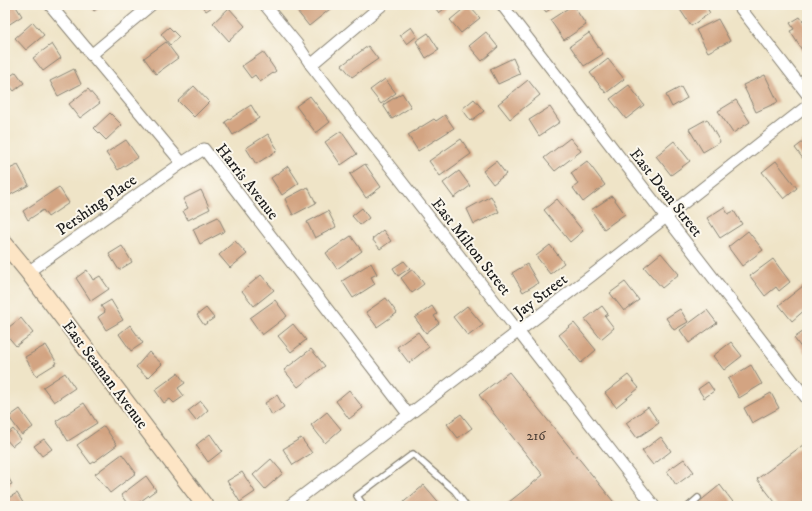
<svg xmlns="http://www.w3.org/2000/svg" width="812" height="511" viewBox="0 0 812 511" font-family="'IM FELL DW Pica',serif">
	<rect width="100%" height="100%" fill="#fbf7ec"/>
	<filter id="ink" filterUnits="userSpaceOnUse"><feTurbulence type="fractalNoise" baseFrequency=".025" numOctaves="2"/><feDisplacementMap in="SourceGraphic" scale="8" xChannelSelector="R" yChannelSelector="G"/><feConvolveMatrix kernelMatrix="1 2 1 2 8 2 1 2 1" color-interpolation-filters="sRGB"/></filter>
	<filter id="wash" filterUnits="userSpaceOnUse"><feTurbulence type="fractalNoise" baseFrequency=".012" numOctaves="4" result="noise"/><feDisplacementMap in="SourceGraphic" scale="16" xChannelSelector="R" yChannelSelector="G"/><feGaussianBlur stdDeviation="0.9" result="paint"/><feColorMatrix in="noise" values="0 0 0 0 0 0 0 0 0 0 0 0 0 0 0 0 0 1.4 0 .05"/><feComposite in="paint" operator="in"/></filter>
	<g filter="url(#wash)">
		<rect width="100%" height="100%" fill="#efe4c7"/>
		<g id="blocks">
			<g fill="#d3a482">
				<path d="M9,5h6l7,11 -17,11v-19z"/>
				<path d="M90,5h12l-8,6z"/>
				<path d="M202,5h13l-9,6z"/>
				<path d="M304,5h23l3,4 -21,17 -12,-15z"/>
				<path d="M433,5h16l-10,8z"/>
				<path d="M468,5l12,13 -19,15 -11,-13z"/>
				<path d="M541,5h15l-10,7z"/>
				<path d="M573,5l13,20 -22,15 -14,-20z"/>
				<path d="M677,5h28l5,8 -19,13z"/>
				<path d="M229,8l16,18 -16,15 -16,-18z"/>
				<path d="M800,17l7,10v31l-17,-27 4,-2 -4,-6z"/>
				<path d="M718,19l12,22 -22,11 -12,-22z"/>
				<path d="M33,22l11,13 -18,15 -11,-12z"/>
				<path d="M169,27l10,10 -9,8 -9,-11z"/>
				<path d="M411,27l6,9 -10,8 -7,-9z"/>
				<path d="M486,32l12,15 -16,14 -13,-15z"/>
				<path d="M428,33l11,17 -13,8 -10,-17z"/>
				<path d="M589,33l14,21 -19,12 -14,-20z"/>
				<path d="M166,42l12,16 -22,16 -12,-16z"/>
				<path d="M52,44l9,14 -18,13 -10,-13z"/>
				<path d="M368,46l10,13 -26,18 -10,-12z"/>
				<path d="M263,52l13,19 -16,11 -5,-7 -4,3 -9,-12z"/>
				<path d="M513,58l7,16 -22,10 -8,-15z"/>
				<path d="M608,59l16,20 -18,14 -16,-20z"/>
				<path d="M74,69l7,15 -23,12 -8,-15z"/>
				<path d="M16,72l8,11 -10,8 -9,-11z"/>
				<path d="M765,75l13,27 -22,10 -13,-27z"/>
				<path d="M385,79l11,14 -15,11 -11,-14z"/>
				<path d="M528,80l12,15 -30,24 -12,-15z"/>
				<path d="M629,85l15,20 -18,14 -16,-20z"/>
				<path d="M194,86l15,16 -15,15 -16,-16z"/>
				<path d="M681,87l6,11 -15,9 -6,-12z"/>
				<path d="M88,89l12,14 -20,15 -11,-14z"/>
				<path d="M402,93l9,14 -19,12 -9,-14z"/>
				<path d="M310,96l20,26 -14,11 -20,-27z"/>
				<path d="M474,99l10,12 -13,10 -9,-12z"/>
				<path d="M736,100l14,22 -17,11 -15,-22z"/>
				<path d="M251,105l8,13 -26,17 -8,-13z"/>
				<path d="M550,107l10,15 -21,14 -10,-16z"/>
				<path d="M110,113l12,12 -16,15 -12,-12z"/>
				<path d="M445,115l9,13 -36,23 -10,-16 26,-16 2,2z"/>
				<path d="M707,119l13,23 -17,10 -14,-23z"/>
				<path d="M341,131l16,23 -16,11 -16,-23z"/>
				<path d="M268,134l10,16 -22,14 -10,-16z"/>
				<path d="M570,138l11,13 -26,20 -11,-13z"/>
				<path d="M461,139l10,15 -31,22 -11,-15z"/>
				<path d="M807,139v25l-12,-16z"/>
				<path d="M126,140l12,17 -20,13 -12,-17z"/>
				<path d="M674,141l16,20 -19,14 -15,-19z"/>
				<path d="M496,161l10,13 -13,10 -10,-13z"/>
				<path d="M587,161l18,24 -22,17 -10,-14 5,-4 -7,-11z"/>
				<path d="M776,161l21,27 -13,11 -22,-27z"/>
				<path d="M365,164l16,23 -15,11 -16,-24z"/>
				<path d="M18,165l11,20 -21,11 -3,-6v-19z"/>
				<path d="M288,166l11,17 -17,12 -11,-17z"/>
				<path d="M459,171l11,15 -16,12 -11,-15z"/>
				<path d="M59,187l10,16 -21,14 -5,-7 -15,10 -5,-9z"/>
				<path d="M308,187l8,16 -23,12 -8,-16z"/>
				<path d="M201,190l9,19 -22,11 -5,-9 5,-3 -5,-9z"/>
				<path d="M491,196l8,16 -25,12 -7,-15z"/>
				<path d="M612,196l13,18 -21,15 -13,-19z"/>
				<path d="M557,199l26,32 -13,11 -26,-32z"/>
				<path d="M724,207l4,7 6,-3 8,13 -22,14 -13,-20z"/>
				<path d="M362,208l7,10 -9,7 -8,-9z"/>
				<path d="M328,211l8,16 -21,11 -8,-16z"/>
				<path d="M218,217l7,14 -25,13 -7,-15z"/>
				<path d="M383,230l8,11 -11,8 -8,-10z"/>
				<path d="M748,231l15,19 -21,16 -14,-19z"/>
				<path d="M351,236l11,15 -25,18 -11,-16z"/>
				<path d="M235,241l12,13 -17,14 -11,-13z"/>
				<path d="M550,245l14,18 -14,11 -14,-18z"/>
				<path d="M122,246l10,16 -13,8 -10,-16z"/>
				<path d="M661,253l18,21 -17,14 -18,-21z"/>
				<path d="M773,259l17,23 -11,9 -3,-4 -11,9 -15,-20z"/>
				<path d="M404,261l6,7 -12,8 -5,-8z"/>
				<path d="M371,263l6,11 -6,3 4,7 -22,14 -11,-17z"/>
				<path d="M527,264l11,19 -15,9 -11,-19z"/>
				<path d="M413,269l11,15 -12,9 -11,-15z"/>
				<path d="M87,270l6,10 7,-4 9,13 -18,12 -15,-23z"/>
				<path d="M261,275l13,15 -20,16 -12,-15z"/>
				<path d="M625,282l14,18 -15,11 -14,-18z"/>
				<path d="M803,286l4,5v17l-15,13 -13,-16z"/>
				<path d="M386,298l11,15 -20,14 -11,-15z"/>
				<path d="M111,300l12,20 -17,10 -8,-13 7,-5 -4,-6z"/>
				<path d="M275,300l12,16 -25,19 -12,-17z"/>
				<path d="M432,306l5,8 -3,2 5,7 -13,10 -11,-15z"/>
				<path d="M467,306l16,19 -15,11 -15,-19z"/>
				<path d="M602,306l6,8 -3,2 9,12 -13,11 -16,-20z"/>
				<path d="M206,308l8,10 -10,7 -7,-10z"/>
				<path d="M680,309l8,13 -14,8 -8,-12z"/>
				<path d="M707,310l10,13 -28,20 -9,-13z"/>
				<path d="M21,318l12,15 -17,13 -11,-13v-3z"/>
				<path d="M574,323l22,27 -15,13 -22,-28z"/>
				<path d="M293,324l13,16 -15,12 -13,-16z"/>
				<path d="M130,325l13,18 -12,8 -12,-17z"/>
				<path d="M807,329v22l-2,2 -11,-15z"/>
				<path d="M418,332l11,15 -20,16 -12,-16z"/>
				<path d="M731,342l11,14 -18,14 -11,-14z"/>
				<path d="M46,345l11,18 -21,13 -11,-19z"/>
				<path d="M311,349l14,17 -27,21 -14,-17z"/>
				<path d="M149,352l13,12 -14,14 -12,-11z"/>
				<path d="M751,365l11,19 -23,14 -11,-19z"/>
				<path d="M509,372l108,134h-113l39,-31 -64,-80z"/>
				<path d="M65,373l10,15 -21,14 -11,-15z"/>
				<path d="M178,373l7,10 -7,5 6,8 -10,7 -4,-4 -6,4 -9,-13z"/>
				<path d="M628,375l11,13 -23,19 -11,-14z"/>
				<path d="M708,382l6,9 -10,7 -6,-9z"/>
				<path d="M349,390l14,18 -14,11 -13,-18z"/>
				<path d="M771,393l8,15 -27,15 -8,-15z"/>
				<path d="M277,395l7,12 -12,8 -7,-12z"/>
				<path d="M201,401l7,9 -12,11 -8,-10z"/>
				<path d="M84,403l13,20 -29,18 -12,-20z"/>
				<path d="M648,407l11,16 -22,15 -11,-15z"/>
				<path d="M20,409l13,18 -11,8 -13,-18z"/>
				<path d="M327,412l14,17 -16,14 -14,-18z"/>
				<path d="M461,414l11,14 -14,10 -11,-14z"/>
				<path d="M104,426l13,19 -26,19 -14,-19z"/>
				<path d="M13,429l8,10 -9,7 -7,-8v-2z"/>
				<path d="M210,434l12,17 -14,11 -12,-17z"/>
				<path d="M661,437l10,14 -18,14 -11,-14z"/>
				<path d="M301,438l11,15 -19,12 -10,-16z"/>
				<path d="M44,439l8,10 -10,7 -8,-10z"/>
				<path d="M807,442v56l-11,8h-18l-21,-27z"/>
				<path d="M122,454l14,19 -26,20 -15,-19z"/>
				<path d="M271,459l12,14 -18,16 -12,-14z"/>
				<path d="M684,459l10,13 -18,13 -9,-14z"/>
				<path d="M5,472l7,12 -7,3z"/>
				<path d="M242,472l13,20 -15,10 -13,-21z"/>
				<path d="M146,476l10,14 -22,16h-5l-8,-11z"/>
				<path d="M424,485l18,21h-43z"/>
				<path d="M720,485l16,21h-33l-4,-4z"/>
				<path d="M17,493l8,13h-20v-6z"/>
			</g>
		</g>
	</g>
	<g filter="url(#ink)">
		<use href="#blocks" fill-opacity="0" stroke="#868072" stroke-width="1"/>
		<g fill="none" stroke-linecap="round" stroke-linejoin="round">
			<defs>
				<g id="lane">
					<path d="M364,506l-7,-10 56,-42 42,37 11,15"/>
					<path d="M689,506l9,-8"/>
				</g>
				<g id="street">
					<path d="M50,5l132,158"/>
					<path d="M265,5l32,39 14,21 343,441"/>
					<path d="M502,5l305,394"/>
					<path d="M738,5l69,89"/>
					<path d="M91,55l60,-50"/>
					<path d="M311,65l71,-60"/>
					<path d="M28,272l154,-109 22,-14 204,265"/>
					<path d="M289,506l302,-230 216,-170"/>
				</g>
				<path id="secondary" d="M5,244l23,28 177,234"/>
			</defs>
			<use href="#lane" stroke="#868072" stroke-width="8"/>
			<use href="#street" stroke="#868072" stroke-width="13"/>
			<use href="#secondary" stroke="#868072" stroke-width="18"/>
			<use href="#lane" stroke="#fff" stroke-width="5.5"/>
			<use href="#street" stroke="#fff" stroke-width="11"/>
			<use href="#secondary" stroke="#fde5c5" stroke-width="16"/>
		</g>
	</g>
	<g text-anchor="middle" stroke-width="4" stroke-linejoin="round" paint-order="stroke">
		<g font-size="14" fill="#4a3e36">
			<text x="536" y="440">216</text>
		</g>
		<g font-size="16" fill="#1c1c1c" stroke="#fbf7ec">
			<text transform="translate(248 181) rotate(52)" y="6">Harris Avenue</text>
			<text transform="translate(667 192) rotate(52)" y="6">East Dean Street</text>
			<text transform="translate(96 204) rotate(-35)" y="6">Pershing Place</text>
			<text transform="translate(472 246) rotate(52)" y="6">East Milton Street</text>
			<text transform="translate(540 295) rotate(-37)" y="6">Jay Street</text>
			<text transform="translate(106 374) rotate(53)" y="6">East Seaman Avenue</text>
		</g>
	</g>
	<rect width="812" height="511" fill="none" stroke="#fbf7ec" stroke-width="20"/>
</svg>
